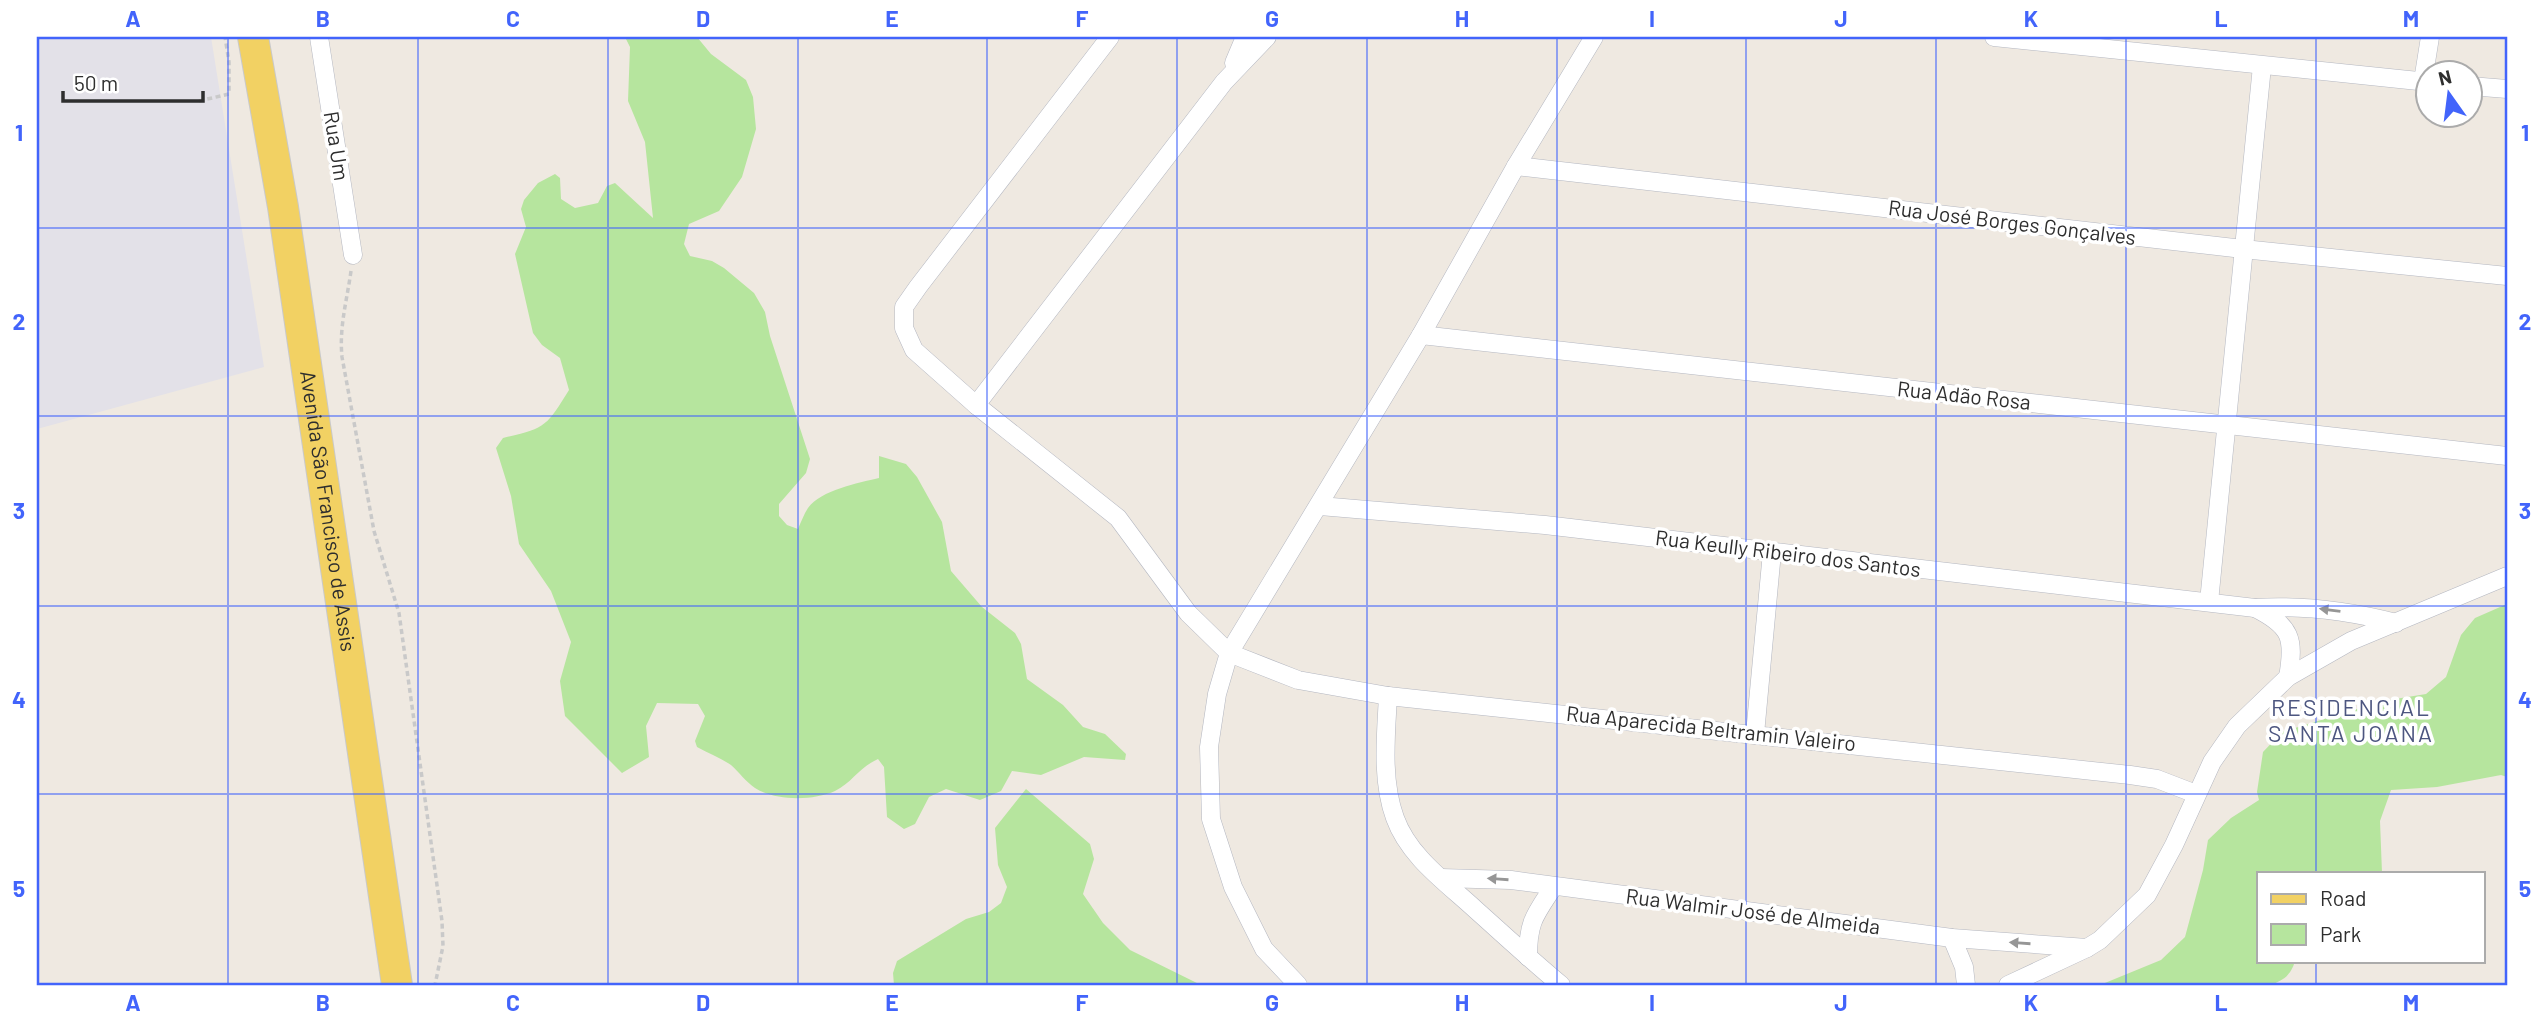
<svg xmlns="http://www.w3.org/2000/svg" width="2544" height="1022" viewBox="0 0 2544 1022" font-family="Barlow,sans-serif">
	<rect width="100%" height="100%" fill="#efe9e1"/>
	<path fill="#e3e1e8" d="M37,37h174l53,330 -227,62z"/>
	<g fill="#b6e59e">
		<path d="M625,37h72l14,17 35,26 7,17 3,32 -14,48 -23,34 -30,13 -5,20 6,12 22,5 12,7 30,25 11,19 5,24 40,123 -4,14 -27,31v12l8,9 11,4c3,-7 6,-15 10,-21 13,-18 50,-25 71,-30v-22l27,8 11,13 25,45 9,49 31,36 33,26 6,11 6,35 36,26 20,22 22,7 21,20 -1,6 -41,-3 -43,18 -29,-4 -11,20 -21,9 -34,-11 -17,8 -14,27 -11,5 -17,-12 -3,-50 -6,-8c-20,9 -25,23 -43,32 -22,10 -60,10 -80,-3 -9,-6 -16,-16 -24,-23 -10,-7 -23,-12 -34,-18l-2,-6 10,-25 -7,-12 -41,-1 -11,23 3,31 -27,16 -57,-57 -5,-35 11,-39 -20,-51 -32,-47 -8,-48 -15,-48 7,-10c43,-10 43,-11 66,-48l-9,-32 -18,-13 -9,-12 -18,-79 11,-27 -5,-18 3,-9 14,-17 17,-9 5,4 1,21 14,9 23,-5 9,-17 8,-3 38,35 -8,-76 -17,-41 2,-54z"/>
		<path d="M2507,604v173l-6,-2 -64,12 -46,3 -11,31 2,52h-123v88h36c-4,14 -11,19 -25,24h-170l61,-25 24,-23 18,-67 5,-30 23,-22 28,-18 -2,-8 6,-40 19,-20 101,-31 43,-7 20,-17 15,-42 14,-17z"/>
		<path d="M1026,789l64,55 4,15 -11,35 20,29 27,27 71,35h-307l-1,-12 4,-12 69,-42 23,-7 12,-9 6,-16 -9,-22 -3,-37z"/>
	</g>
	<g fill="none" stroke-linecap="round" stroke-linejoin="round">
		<defs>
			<g id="minor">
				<path d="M319,37l34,218"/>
				<path d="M1110,37l-192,250 -14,20v21l10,22 62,55 142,113 70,95 41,40 69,27 90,16 742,79 27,4 39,15"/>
				<path d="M1994,37l434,45"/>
				<path d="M1234,63l11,-26"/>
				<path d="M2423,81l7,-44"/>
				<path d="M2470,86l37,3"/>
				<path d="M1516,166l727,83 264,27"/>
				<path d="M1421,335l1086,121"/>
				<path d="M976,405l248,-323 43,-45"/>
				<path d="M1320,506l225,19 710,83c48,-3 94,3 141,15"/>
				<path d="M2209,602l53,-536"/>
				<path d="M2255,608c36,18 40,30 33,69"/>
				<path d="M1388,696c-2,39 -7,84 7,122 14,39 52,65 81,92 28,25 56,51 85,75"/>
				<path d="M1755,734l17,-182"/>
				<path d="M1441,878l70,2 441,58 135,10"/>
				<path d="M1952,938l12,29 2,18"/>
				<path d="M1528,957c0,-36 7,-42 26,-71"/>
				<path d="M1298,985l-34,-36 -31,-62 -22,-68 -2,-72 8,-53 12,-41 192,-318 95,-169 78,-129"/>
				<path d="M2008,985l79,-37 13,-8 47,-45 27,-50 38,-83 25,-36 51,-49 63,-36 156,-65"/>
			</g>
			<g id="primary">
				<path id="s1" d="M253,37l30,170 114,778"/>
			</g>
		</defs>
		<use href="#minor" stroke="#b4b7c1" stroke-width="19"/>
		<use href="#primary" stroke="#c9c9c9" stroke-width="32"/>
		<g stroke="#c9c9c9" stroke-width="3.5" stroke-dasharray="5 3.5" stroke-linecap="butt">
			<path d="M199,101l30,-7v-32l-4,-25"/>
			<path d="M351,271c-4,29 -12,56 -9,86l32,174 25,82 43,308 1,25 -8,39"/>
		</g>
		<use href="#minor" stroke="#fff" stroke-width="18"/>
		<use href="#primary" stroke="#f2d163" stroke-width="30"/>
	</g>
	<defs><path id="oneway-solid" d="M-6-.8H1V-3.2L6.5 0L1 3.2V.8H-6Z" transform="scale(1.75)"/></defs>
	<g fill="#969696">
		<use href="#oneway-solid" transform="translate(2330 610) rotate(-173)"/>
		<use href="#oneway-solid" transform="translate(1498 879) rotate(-176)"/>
		<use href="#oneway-solid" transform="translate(2020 943) rotate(-176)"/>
	</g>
	<path fill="none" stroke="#4264fb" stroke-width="2" stroke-opacity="0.55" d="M228,37v948M418,37v948M608,37v948M798,37v948M987,37v948M1177,37v948M1367,37v948M1557,37v948M1746,37v948M1936,37v948M2126,37v948M2316,37v836M37,228h2470M37,416h2470M37,606h2470M37,794h2470M2316,961v24"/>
	<g text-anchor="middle" stroke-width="7" stroke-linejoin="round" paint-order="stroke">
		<g font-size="21" fill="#2e2e2e" stroke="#fff">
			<text transform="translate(336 146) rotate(81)" y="7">Rua Um</text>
			<text transform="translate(2012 223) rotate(7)" y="7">Rua José Borges Gonçalves</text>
			<text transform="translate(1964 396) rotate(6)" y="7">Rua Adão Rosa</text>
			<text dy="7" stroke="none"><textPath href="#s1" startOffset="480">Avenida São Francisco de Assis</textPath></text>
			<text transform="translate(1788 554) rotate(7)" y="7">Rua Keully Ribeiro dos Santos</text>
			<text transform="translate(1711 729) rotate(6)" y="7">Rua Aparecida Beltramin Valeiro</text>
			<text transform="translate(1753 912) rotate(7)" y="7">Rua Walmir José de Almeida</text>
		</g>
		<g font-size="23" letter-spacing="2" fill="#4d5680" stroke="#fff">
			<text x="2351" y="716">RESIDENCIAL<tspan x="2351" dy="26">SANTA JOANA</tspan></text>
		</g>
	</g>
	<rect width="2544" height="1022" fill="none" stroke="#ffffff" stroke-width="77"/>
	<rect x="2257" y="872" width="228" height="91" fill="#ffffff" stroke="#ababab" stroke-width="2"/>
	<rect x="2271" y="894" width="35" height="10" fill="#f2d163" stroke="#ababab" stroke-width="2"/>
	<text x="2320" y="906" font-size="21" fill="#2e2e2e">Road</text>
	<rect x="2271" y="924" width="35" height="21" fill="#b6e59e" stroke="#ababab" stroke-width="2"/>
	<text x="2320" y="942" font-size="21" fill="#2e2e2e">Park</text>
	<g transform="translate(2449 94) rotate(346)"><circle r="33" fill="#ffffff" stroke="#ababab" stroke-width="2"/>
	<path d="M0-5L12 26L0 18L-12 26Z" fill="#4264fb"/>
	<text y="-10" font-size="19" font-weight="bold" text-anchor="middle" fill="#2e2e2e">N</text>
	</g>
	<path d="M63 91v10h140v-10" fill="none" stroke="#2e2e2e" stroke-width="3.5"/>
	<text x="74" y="91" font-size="21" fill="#2e2e2e" stroke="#ffffff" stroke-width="5" paint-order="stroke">50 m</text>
	<rect x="38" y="38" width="2468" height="946" fill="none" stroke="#4264fb" stroke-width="2.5"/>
	<g font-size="23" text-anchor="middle" font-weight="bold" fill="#4264fb">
		<text x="133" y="27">A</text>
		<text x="323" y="27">B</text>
		<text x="513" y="27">C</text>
		<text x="703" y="27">D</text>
		<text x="892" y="27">E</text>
		<text x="1082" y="27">F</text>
		<text x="1272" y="27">G</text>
		<text x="1462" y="27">H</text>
		<text x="1652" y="27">I</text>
		<text x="1841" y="27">J</text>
		<text x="2031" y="27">K</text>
		<text x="2221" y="27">L</text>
		<text x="2411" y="27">M</text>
		<text x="19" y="141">1</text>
		<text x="2525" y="141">1</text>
		<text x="19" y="330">2</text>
		<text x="2525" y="330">2</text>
		<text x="19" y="519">3</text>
		<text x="2525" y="519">3</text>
		<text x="19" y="708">4</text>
		<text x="2525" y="708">4</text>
		<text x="19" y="897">5</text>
		<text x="2525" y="897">5</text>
		<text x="133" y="1011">A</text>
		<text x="323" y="1011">B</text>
		<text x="513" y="1011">C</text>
		<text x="703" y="1011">D</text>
		<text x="892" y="1011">E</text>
		<text x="1082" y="1011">F</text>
		<text x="1272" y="1011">G</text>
		<text x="1462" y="1011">H</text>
		<text x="1652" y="1011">I</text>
		<text x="1841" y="1011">J</text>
		<text x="2031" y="1011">K</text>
		<text x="2221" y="1011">L</text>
		<text x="2411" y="1011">M</text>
	</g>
</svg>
